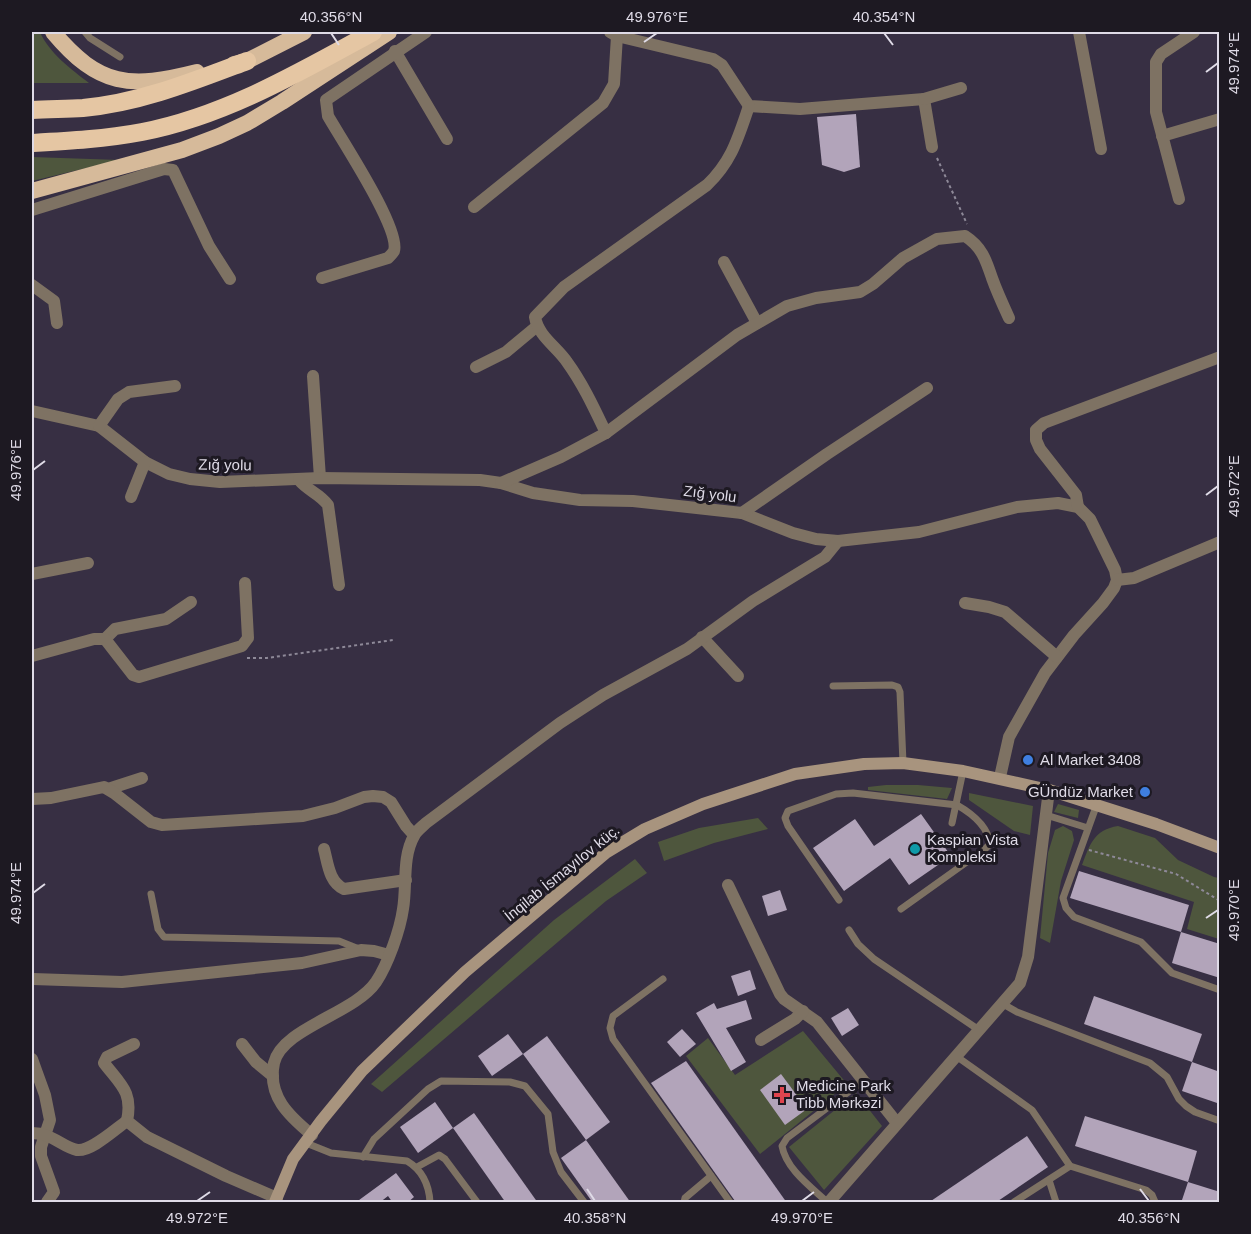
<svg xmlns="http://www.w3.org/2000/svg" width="1251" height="1234" viewBox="0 0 1251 1234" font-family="Arial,sans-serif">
	<rect width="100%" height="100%" fill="#372f43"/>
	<g fill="#4e563d">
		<path d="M32,32h8c9,21 31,37 49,51h-57z"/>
		<path d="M32,157l88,3 -88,21z"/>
		<path d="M886,785h32l34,3 -5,11 -79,-9v-3z"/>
		<path d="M969,793l64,13 -3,29 -16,-4 -45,-31z"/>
		<path d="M1058,804l21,6 -1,8 -24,-6z"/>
		<path d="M758,818l10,11 -54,14 -50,18 -6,-19 41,-14z"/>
		<path d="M1063,826l9,5 2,9 -13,41 -11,62 -10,-5 8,-85 7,-23z"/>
		<path d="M1118,826l37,12 23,22 36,17 5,1v61l-32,-10 7,-27 -112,-37c8,-21 12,-35 36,-39z"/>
		<path d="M635,859l12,14 -41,28 -224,191 -11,-8 183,-164z"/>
		<path d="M803,1031l44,53 -87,70 -74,-98 22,-18 27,37z"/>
		<path d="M856,1093l26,33 -58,64 -35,-43z"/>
	</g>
	<g fill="#b2a4ba">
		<path d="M856,114l4,53 -16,5 -22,-7 -5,-48z"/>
		<path d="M921,814l30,42 -42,29 -19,-27 -46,33 -31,-43 42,-29 19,27z"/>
		<path d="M1079,871l110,34 -8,27 -111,-34z"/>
		<path d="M780,890l7,20 -19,6 -6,-20z"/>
		<path d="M1181,932l39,12v34l-48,-15z"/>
		<path d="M750,970l6,19 -18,7 -7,-20z"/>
		<path d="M1094,996l108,38 -10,28 -108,-38z"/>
		<path d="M746,1000l6,19 -26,9 20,34 -15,9 -35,-58 18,-10 3,6z"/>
		<path d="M848,1008l11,17 -17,11 -11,-18z"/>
		<path d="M682,1029l14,15 -16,13 -13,-15z"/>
		<path d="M508,1034l15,20 -31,22 -14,-20z"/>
		<path d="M547,1036l63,86 -24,18 -63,-86z"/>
		<path d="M686,1061l101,142 -52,-2 -84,-118z"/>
		<path d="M1192,1062l28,10v32l-38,-13z"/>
		<path d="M781,1074l26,35 -22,16 -25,-35z"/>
		<path d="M435,1102l18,26 -35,25 -18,-26z"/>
		<path d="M474,1113l64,90h-32l-53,-75z"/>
		<path d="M1085,1116l112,35 -9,31 -113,-36z"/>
		<path d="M1027,1136l21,31 -53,36h-67z"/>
		<path d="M586,1140l45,63h-38l-32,-45z"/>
		<path d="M396,1173l18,24 -7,6h-14l-5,-7 -9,7h-24z"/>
		<path d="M1188,1182l32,10v11h-39z"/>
	</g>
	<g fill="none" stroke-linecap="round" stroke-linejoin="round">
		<g stroke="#8e8998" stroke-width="2" stroke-dasharray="3 3" stroke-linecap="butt">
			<path d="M937,158l30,66"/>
			<path d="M247,658h20l126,-18"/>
			<path d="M1089,850l87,24 44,27"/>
		</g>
		<g stroke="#7e7263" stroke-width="7">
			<path d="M85,32l5,6 30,19"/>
			<path d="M833,686l59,-1 6,2 2,5 3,71"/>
			<path d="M1097,804l-34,94 3,10 8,9 67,25 31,31 48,17"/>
			<path d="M1046,815l42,13"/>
			<path d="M952,823l11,-52"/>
			<path d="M151,894l7,35 6,8 175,4 20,8"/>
			<path d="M839,900l-51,-74 -3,-8 3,-7 48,-17 17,-1 104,12c14,8 31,21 33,39l-5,5 -84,60"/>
			<path d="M849,930l9,14 16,15 105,71"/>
			<path d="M663,979l-50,37 -3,12 3,11 117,163"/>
			<path d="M1003,1004l14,8 133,51 17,14 12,22 7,7 9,6 25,9"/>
			<path d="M956,1056l76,54 38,56 76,24 6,5 3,7"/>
			<path d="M306,1143l25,10 76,8c15,9 22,24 23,41"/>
			<path d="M363,1157l11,-18 54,-50 13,-8 69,1 15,4 23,28 5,38 8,20 23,30"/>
			<path d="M417,1167l22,-12 6,4 32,43"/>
			<path d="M1049,1180l7,22"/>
			<path d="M684,1202l1,-4 26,-22"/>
			<path d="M827,1202c-16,-15 -41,-33 -45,-56l5,-8 76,-57"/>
			<path d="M1014,1202l56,-36"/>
		</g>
		<g stroke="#7e7263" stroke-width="12">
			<path d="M610,32l7,4 96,23 9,6 27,41 51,3 124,-10 8,48"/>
			<path d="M1079,32l22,117"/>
			<path d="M395,51l52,88"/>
			<path d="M924,99l37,-11"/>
			<path d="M1162,136l58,-17"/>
			<path d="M1179,199l-23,-87v-50l5,-8 33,-22"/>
			<path d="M474,207l129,-104 11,-19 3,-48"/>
			<path d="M32,210l132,-41 9,1 36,76 21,33"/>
			<path d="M724,262l33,61"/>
			<path d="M322,278l66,-20c1,-1 5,-5 6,-7 7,-22 -53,-112 -66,-135l-2,-16 100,-68"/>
			<path d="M32,285l22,16 3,22"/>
			<path d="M476,367l30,-15 30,-25"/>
			<path d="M313,376l7,102"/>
			<path d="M32,411l67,15 46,36 24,12 21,5 30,3 100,-4 160,2 21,3 32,10 47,7 53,1 109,12 51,20 23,6 22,2 81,-9 98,-25 41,-4 20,4 12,12 25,51 2,10 -3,8 -11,15 -29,32 -29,38 -36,64 -9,40"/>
			<path d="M99,426l19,-27 11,-7 46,-6"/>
			<path d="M606,433c-12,-25 -23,-49 -39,-71 -10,-15 -29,-26 -32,-45l29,-30 143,-102c25,-24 31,-47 42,-79"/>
			<path d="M299,480c9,11 20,13 29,25l11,80"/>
			<path d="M501,483l60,-26 45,-24 131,-98 50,-29 29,-8 44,-6 13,-8 30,-26 34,-19 28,-3c17,11 21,24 27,42 5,14 11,27 17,40"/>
			<path d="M131,497l14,-35"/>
			<path d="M1078,507l-2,-12 -36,-46 -4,-9v-10l8,-7 176,-66"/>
			<path d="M742,513l85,-59 100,-66"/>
			<path d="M32,574l56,-11"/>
			<path d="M1117,580l17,-2 86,-36"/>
			<path d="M965,603l24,4 16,5 52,45"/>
			<path d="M702,637l36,39"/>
			<path d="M105,639l10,-10 51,-10 25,-17"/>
			<path d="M32,656l62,-17h11l28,36 6,2 103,-31 6,-8 -3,-55"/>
			<path d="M108,789l34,-11"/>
			<path d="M32,799l19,-1 53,-11 10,6 37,29 11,3 141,-9 32,-8 29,-11 9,-1 10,1 8,5 15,24 8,9"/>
			<path d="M324,849c4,15 5,33 20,40l62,-9"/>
			<path d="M728,885l52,109 4,5 33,23 80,101"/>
			<path d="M33,979l89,3 180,-19 59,-13 13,1 15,4"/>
			<path d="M761,1040l34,-21 8,-8"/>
			<path d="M134,1044l-27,13 -3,6c17,22 29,29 23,58l20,16 79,39 51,22"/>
			<path d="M242,1044l14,18 17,14"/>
			<path d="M32,1059l13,36 5,25 -9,27v9l13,36 -7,10"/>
			<path d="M32,1133c20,0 30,14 45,17 14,2 38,-21 50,-29"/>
			<path d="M312,1135c-23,-19 -45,-39 -38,-72 8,-35 80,-49 102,-81 12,-18 24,-52 27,-73 4,-23 -1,-52 11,-73 2,-5 8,-9 12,-13l134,-100 43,-28 84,-46 66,-48 72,-44 13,-16"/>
			<path d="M829,1202l191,-219 8,-26 21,-167"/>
		</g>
		<path stroke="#a8947e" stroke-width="12" d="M275,1202l18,-43 28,-38 41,-50 103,-99 142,-120 38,-23 58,-25 92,-30 69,-10 39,-1 60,8 86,19 107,34 64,24"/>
		<g stroke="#d6ba9a" stroke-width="16">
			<path d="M53,32c46,55 77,57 144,40"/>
			<path d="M234,64l13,-3 57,-29"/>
			<path d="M32,191l150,-41 37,-14 28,-13 35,-21 107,-70"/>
		</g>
		<g stroke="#e5c6a3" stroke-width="18">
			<path d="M32,110c16,-1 34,-1 51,-2 57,-5 111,-27 164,-47"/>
			<path d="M32,143c36,-2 73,-4 110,-11 83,-16 158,-60 231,-100"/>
		</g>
	</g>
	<path fill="none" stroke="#dfdbe7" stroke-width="2" d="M331,33l8,12M884,33l9,12M644,42l13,-9M1206,72l12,-9M33,470l12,-9M1206,495l12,-9M33,893l12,-9M1206,918l12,-8M587,1189l8,12M1140,1189l9,12M197,1201l13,-9M802,1201l12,-9"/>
	<g fill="#3f7fe0" stroke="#1d1922" stroke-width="2">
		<circle cx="1028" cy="760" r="6"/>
		<circle cx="1145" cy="792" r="6"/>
	</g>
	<circle fill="#0f9aa8" stroke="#1d1922" stroke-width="2" cx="915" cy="849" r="6"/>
	<path fill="#e0444e" stroke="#1d1922" stroke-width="2" d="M779 1086h6v6h6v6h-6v6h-6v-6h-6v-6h6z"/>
	<g text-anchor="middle" stroke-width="6" stroke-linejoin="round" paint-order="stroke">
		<g font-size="15" fill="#dfdbe7" stroke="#1d1922">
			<text transform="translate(225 465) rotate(1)" y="5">Zığ yolu</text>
			<text transform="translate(710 494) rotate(7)" y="5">Zığ yolu</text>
			<text transform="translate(562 873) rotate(-39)" y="5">İnqilab İsmayılov küç.</text>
		</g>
		<g font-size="15" fill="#dfdbe7" stroke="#1d1922" text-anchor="start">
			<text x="1040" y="765">Al Market 3408</text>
			<text x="1133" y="797" text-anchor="end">GÜndüz Market</text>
			<text x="927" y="845">Kaspian Vista<tspan x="927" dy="17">Kompleksi</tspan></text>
			<text x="796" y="1091">Medicine Park<tspan x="796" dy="17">Tibb Mərkəzi</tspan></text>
		</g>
	</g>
	<rect width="1251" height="1234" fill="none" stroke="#1d1922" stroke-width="66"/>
	<rect x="33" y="33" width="1185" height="1168" fill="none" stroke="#dfdbe7" stroke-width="2"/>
	<g font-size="15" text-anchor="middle" fill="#dfdbe7">
		<text x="331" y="22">40.356°N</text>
		<text x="657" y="22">49.976°E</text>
		<text x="884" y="22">40.354°N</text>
		<text transform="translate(1234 63) rotate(-90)" y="5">49.974°E</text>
		<text transform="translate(16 470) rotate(-90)" y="5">49.976°E</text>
		<text transform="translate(1234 486) rotate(-90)" y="5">49.972°E</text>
		<text transform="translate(16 893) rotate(-90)" y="5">49.974°E</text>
		<text transform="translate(1234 910) rotate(-90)" y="5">49.970°E</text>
		<text x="197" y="1223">49.972°E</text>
		<text x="595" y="1223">40.358°N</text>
		<text x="802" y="1223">49.970°E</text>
		<text x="1149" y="1223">40.356°N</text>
	</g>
</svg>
